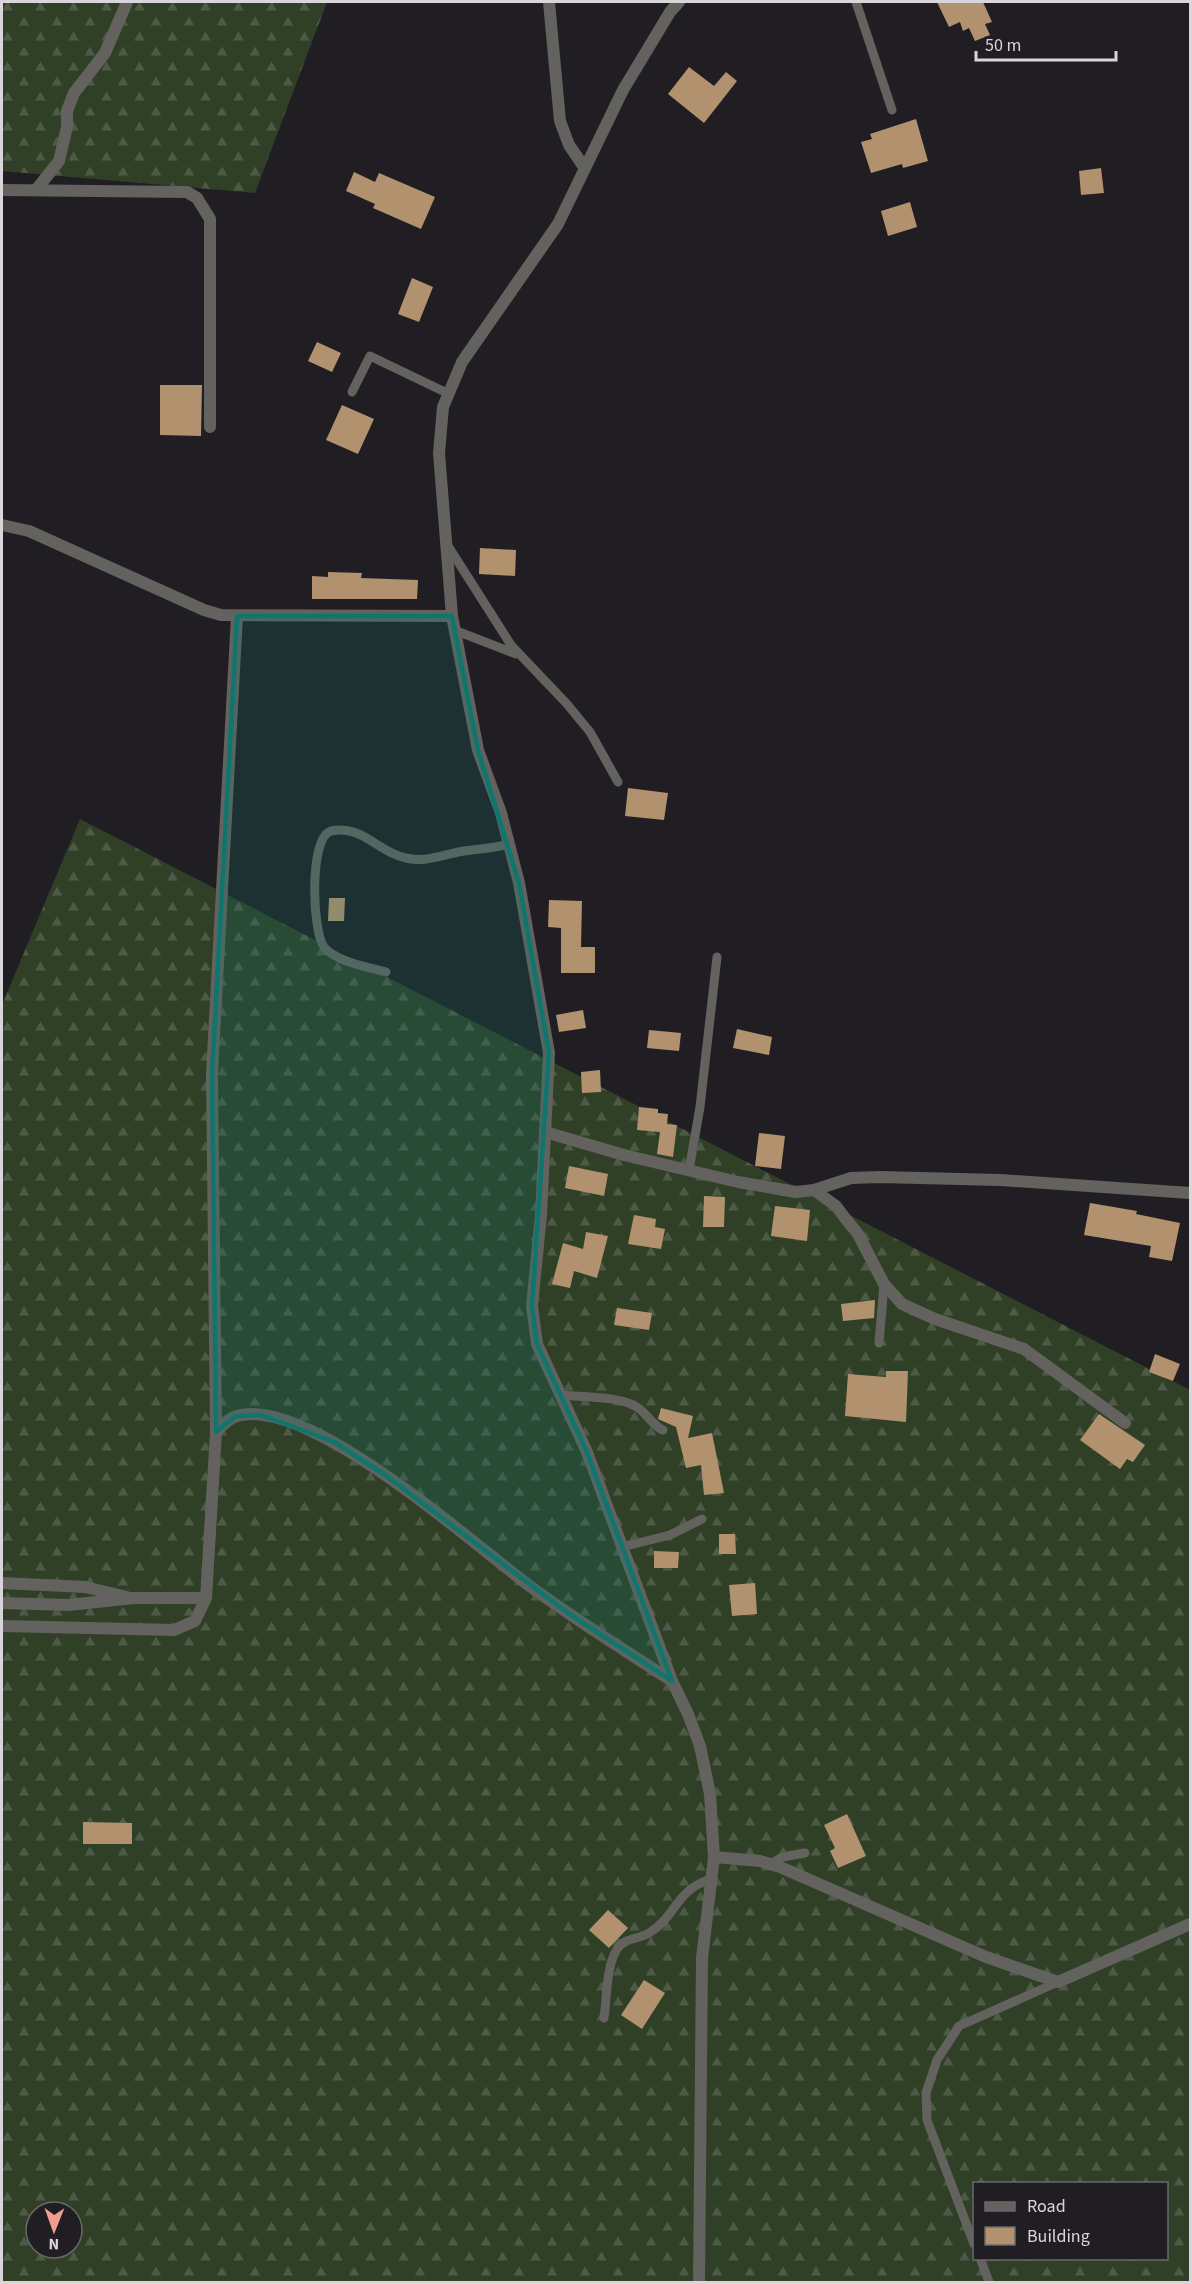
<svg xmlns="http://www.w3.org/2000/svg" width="1192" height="2284" viewBox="0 0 1192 2284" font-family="'Source Sans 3',sans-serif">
	<defs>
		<pattern id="forest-firs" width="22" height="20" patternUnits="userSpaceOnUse" patternTransform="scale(1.5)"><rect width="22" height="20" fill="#2f4027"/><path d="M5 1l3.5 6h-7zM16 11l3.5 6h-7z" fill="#4d5b46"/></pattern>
	</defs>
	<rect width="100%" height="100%" fill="#211e23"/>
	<g fill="url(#forest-firs)" fill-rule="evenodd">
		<path d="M2,2h325l-72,191 -253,-22z"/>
		<path d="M80,819l1110,571v892h-1188v-1277zM974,2184h192v74h-192zM36,2212h36v36h-36z"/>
	</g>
	<g fill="#b2926e">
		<path d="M937,2h46l9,20 -7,2 5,11 -15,6 -6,-13 -6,3 -3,-9 -11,5z"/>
		<path d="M689,67l25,19 12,-14 11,9 -33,42 -36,-29z"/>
		<path d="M916,119l12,42 -25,7 -1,-4 -31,9 -10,-31 11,-3 -2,-5z"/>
		<path d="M1101,168l3,25 -23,2 -2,-24z"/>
		<path d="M354,172l21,10 4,-9 56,24 -14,32 -48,-21 2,-4 -29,-13z"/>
		<path d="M910,202l7,25 -29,9 -7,-25z"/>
		<path d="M412,278l21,9 -14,35 -21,-8z"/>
		<path d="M317,342l24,11 -9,19 -24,-11z"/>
		<path d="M160,385h42l-1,51 -41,-1z"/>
		<path d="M342,405l32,14 -16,35 -32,-14z"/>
		<path d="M480,548l36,2 -1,26 -36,-2z"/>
		<path d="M328,572l34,1 -1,5 57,2 -1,19h-105v-23l16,1z"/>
		<path d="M628,788l40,5 -4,27 -39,-4z"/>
		<path d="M329,898h16l-1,23h-16z"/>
		<path d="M549,900l33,1 -1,46h14v26h-34v-45l-13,-1z"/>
		<path d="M583,1010l3,18 -27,4 -3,-17z"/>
		<path d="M737,1029l35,8 -3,18 -36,-7z"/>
		<path d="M649,1030l32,3 -2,18 -32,-3z"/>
		<path d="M600,1070l1,22 -19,1 -1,-21z"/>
		<path d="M639,1107l19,2v4l10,1 -1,10 10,1 -4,32 -16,-3 3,-22 -23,-2z"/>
		<path d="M759,1133l26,3 -4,33 -26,-3z"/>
		<path d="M569,1166l39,8 -4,22 -39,-8z"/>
		<path d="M704,1196l21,1 -1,30h-21z"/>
		<path d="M1090,1203l47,8 -1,3 44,9 -8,38 -23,-4 2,-11 -67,-11z"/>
		<path d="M775,1206l35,4 -3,31 -36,-5z"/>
		<path d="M634,1215l22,4 -1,8 10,2 -4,20 -33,-5z"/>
		<path d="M586,1232l22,4 -11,42 -23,-7 -4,17 -18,-4 11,-41 20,6z"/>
		<path d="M875,1300l-1,18 -31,3 -2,-17z"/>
		<path d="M617,1308l35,5 -3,17 -35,-5z"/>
		<path d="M1155,1354l25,10 -7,17 -24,-9z"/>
		<path d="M886,1371h22l-2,51 -61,-6 3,-42 38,3z"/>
		<path d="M661,1408l32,8 -5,22 24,-5 12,60 -20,2 -3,-30 -15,3 -10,-41 -18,-8z"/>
		<path d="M1099,1414l46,31 -12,17 -6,-3 -7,10 -40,-29z"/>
		<path d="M719,1534h16l1,20h-17z"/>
		<path d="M654,1551l25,1 -1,16h-24z"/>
		<path d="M755,1583l2,31 -25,2 -3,-31z"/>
		<path d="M847,1814l19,42 -28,12 -8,-17 5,-3 -11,-23z"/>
		<path d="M83,1822l49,1v21h-49z"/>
		<path d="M608,1910l20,18 -19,20 -20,-18z"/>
		<path d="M644,1980l21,13 -23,36 -21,-14z"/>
	</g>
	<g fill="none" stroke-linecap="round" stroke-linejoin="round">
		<g stroke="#63625f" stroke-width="9">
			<path d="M856,2l36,108"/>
			<path d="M352,392l18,-36 77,37"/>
			<path d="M448,546l63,99 56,59 23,28 28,50"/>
			<path d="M454,630l62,24"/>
			<path d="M386,972c-18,-5 -50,-10 -62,-25 -12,-16 -15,-110 7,-116 31,-7 48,22 75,27 21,5 38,-4 58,-7 16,-2 30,-3 45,-7"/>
			<path d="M689,1170l11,-63 17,-150"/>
			<path d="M879,1343l5,-59"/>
			<path d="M560,1395c20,2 58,1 75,11 12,6 16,19 28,24"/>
			<path d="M622,1547l48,-12 32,-16"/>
			<path d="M771,1864l11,-7 23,-4"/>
			<path d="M604,2018c3,-21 2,-51 13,-69 8,-12 21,-9 32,-16 28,-17 26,-43 62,-54"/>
			<path d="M974,2244l-47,-124 -1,-27 11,-33 22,-34 99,-44"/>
			<path d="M980,2258l9,24"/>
		</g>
		<g stroke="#63625f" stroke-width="12">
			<path d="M549,2l11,119 9,24 15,22"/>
			<path d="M679,2l-9,10 -47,78 -65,134 -96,138 -19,45 -4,46 13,163 26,134 23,63 18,70 30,170 -8,162 -9,91 5,38 50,108 85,229 16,33 12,32 10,48 4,63 -12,101 -3,324"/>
			<path d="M2,190l185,2 10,6 13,21v208"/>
			<path d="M36,190l23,-29 8,-34v-16l7,-18 31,-40 22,-51"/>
			<path d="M2,525l27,6 175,79 17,5 231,1"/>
			<path d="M545,1132l79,23 114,27 58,10 18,-2 37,-12 29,-1 120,3 190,13"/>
			<path d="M814,1190l22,16 9,12 13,16 26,50 18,20 33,15 89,30 101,74"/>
			<path d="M216,1432c6,-7 12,-13 21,-16 70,-21 234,126 290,168 47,35 96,65 145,97"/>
			<path d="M2,1583l83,4 42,10"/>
			<path d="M2,1603l66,2 66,-7h72"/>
			<path d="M2,1626l172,4 21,-9 11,-23 10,-166 -4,-359 25,-457"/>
			<path d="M714,1857l46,4 20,6 206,90 72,25 132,-58"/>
		</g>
	</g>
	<path fill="#0f766e" fill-opacity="0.2" stroke="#0f766e" stroke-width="4.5" stroke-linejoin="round" d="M237,616h215l26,134 41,133 30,170 -17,253 5,38 50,108 85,229 -103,-67 -184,-139 -51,-33 -73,-27 -25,1 -20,16 -4,-359z"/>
	<rect width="1192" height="2284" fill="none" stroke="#d9d6db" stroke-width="6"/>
	<rect x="973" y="2182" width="195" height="78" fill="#211e23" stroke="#6b686d" stroke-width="1.5"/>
	<rect x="985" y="2202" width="30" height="9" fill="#63625f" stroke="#6b686d" stroke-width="1.5"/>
	<text x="1027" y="2212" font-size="18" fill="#d9d6db">Road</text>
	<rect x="985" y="2227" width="30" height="18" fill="#b2926e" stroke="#6b686d" stroke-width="1.5"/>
	<text x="1027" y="2242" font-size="18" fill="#d9d6db">Building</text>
	<g transform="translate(54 2230) rotate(181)"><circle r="28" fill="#211e23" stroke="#6b686d" stroke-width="1.5"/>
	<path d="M0-4.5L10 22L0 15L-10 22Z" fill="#f59c92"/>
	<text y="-9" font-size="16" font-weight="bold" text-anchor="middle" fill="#d9d6db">N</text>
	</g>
	<path d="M976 51v9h140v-9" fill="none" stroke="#d9d6db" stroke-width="3"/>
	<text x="985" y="51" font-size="18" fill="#d9d6db" stroke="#211e23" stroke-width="4.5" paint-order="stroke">50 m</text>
</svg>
